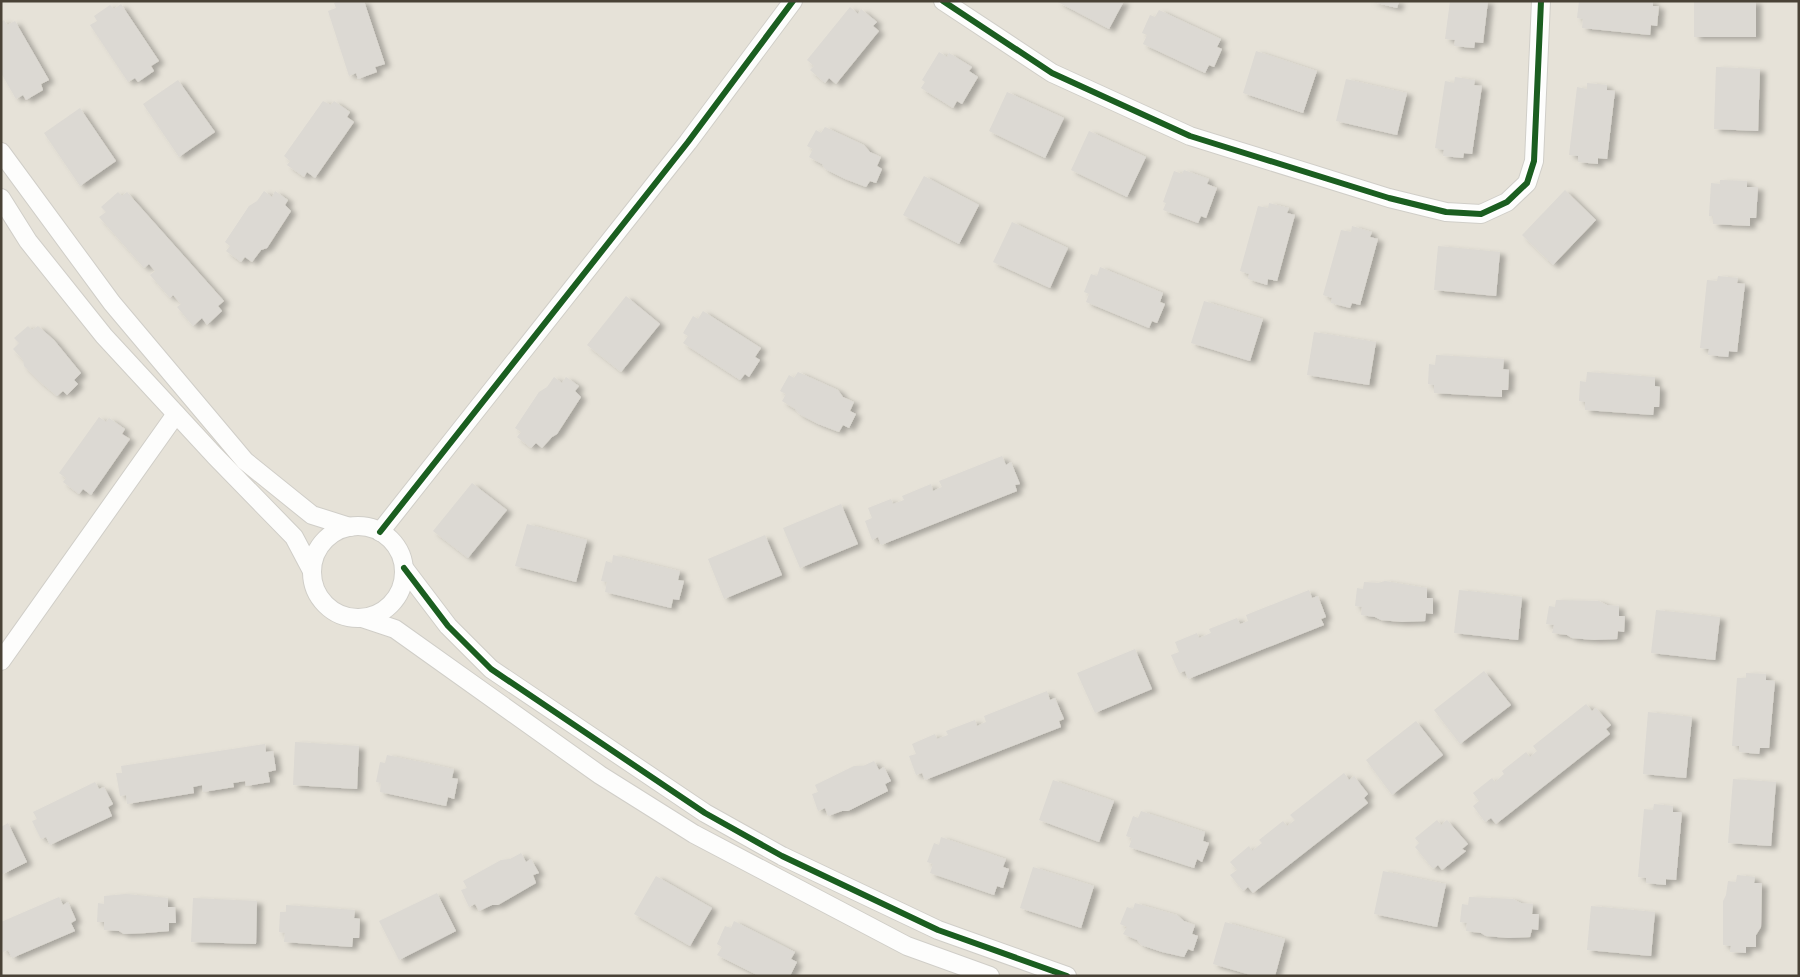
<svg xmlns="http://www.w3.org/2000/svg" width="1800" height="977" viewBox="0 0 1800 977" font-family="Mulish,sans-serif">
	<defs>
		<filter id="shadow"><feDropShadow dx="5.5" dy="3" stdDeviation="2.5" flood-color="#0004"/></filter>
	</defs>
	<rect width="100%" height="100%" fill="#f2f0eb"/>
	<rect fill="#e6e2d8" x="1" y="1" width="1798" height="975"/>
	<g fill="#dcd9d3" filter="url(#shadow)">
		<path d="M338,1h26l21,63 -10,3 2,5 -19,7 -2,-6 -7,3 -21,-65 8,-3 -2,-5z"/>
		<path d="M1056,1h68l-15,28z"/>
		<path d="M1369,1h30l-2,7z"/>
		<path d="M1450,1h38l-5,42 -8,-1 -1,6 -20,-2 1,-6 -10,-1z"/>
		<path d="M1579,1h74v5h6l-2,20 -6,-1 -1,10 -68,-7 1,-9 -6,-1z"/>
		<rect x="1694" y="1" width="62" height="36"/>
		<path d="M121,4l38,57 -8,5 3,5 -16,11 -3,-4 -7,4 -38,-57 7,-4 -3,-5 16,-11 4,4z"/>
		<path d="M850,7l8,7 3,-5 16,13 -4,4 6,5 -43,53 -7,-6 -4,5 -15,-13 4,-4 -7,-6z"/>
		<path d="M1159,10l62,29 -4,8 5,2 -8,18 -5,-2 -4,8 -62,-29 4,-9 -5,-2 8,-18 5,2z"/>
		<path d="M4,20l3,5 8,-4 34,59 -8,4 2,6 -17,10 -3,-5 -7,4 -15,-26v-51z"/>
		<path d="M1256,51l61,20 -14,42 -60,-20z"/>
		<path d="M939,52l8,5 2,-4 23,14 -3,4 9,6 -16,27 -5,-3 -4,7 -32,-20 4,-6 -3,-2z"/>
		<path d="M1716,67l44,2 -2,62 -44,-2z"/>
		<path d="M1455,77l20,3 -1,5 8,1 -10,68 -8,-1 -1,5 -20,-2 1,-6 -9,-2 10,-67 9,2z"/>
		<path d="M1346,79l61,14 -10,42 -61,-14z"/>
		<path d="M178,80l37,52 -36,25 -36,-53z"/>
		<path d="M1587,83l20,2v5l8,1 -8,68 -9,-1v6l-20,-2v-6l-9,-1 8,-68 10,2z"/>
		<path d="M1007,92l57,26 -19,40 -56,-27z"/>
		<path d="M323,101l8,4 3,-4 16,11 -3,5 7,5 -39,56 -8,-6 -3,5 -17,-12 3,-4 -6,-5z"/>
		<path d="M80,108l36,53 -36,25 -36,-53z"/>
		<path d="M825,127l39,18 6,7 11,5 -4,9 5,3 -6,14 -6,-2 -4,6 -21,-8 -20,-10 -3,-5 -13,-7 4,-8 -6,-3 9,-16 5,3z"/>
		<path d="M1089,131l57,26 -19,40 -56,-27z"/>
		<path d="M1184,170l25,9 -2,5 10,4 -11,30 -5,-2 -3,7 -35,-13 3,-7 -3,-1 11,-31 8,3z"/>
		<path d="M924,176l55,29 -20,39 -56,-29z"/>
		<path d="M1720,180l27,1v6h11l-2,31h-6v8l-37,-2v-8h-4l2,-33 9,1z"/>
		<path d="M1565,190l31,30 -43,45 -31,-30z"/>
		<path d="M264,191l8,6 3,-6 13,9 -3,5 6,6 -24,37 -6,2 -9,12 -7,-5 -4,5 -15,-11 4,-5 -5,-4 24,-36 8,-5z"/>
		<path d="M118,192l4,4 5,-4 97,109 -6,5 4,5 -15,14 -5,-7 -9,8 -16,-19 4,-3 -8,-9 -3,3 -20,-23 5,-4 -6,-7 -5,4 -45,-51 7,-5 -5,-5z"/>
		<path d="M1269,203l20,5 -2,5 8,2 -18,66 -9,-2 -1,6 -19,-6 1,-5 -9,-3 18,-65 10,2z"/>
		<path d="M1012,222l56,26 -18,40 -57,-26z"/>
		<path d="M1352,226l20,6 -2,5 8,2 -18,66 -8,-2 -2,5 -19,-5 1,-5 -9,-3 18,-65 10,2z"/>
		<path d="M1438,246l62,6 -4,44 -62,-6z"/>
		<path d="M1100,267l63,26 -3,9 5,2 -8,19 -5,-2 -3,7 -63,-26 3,-8 -5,-2 7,-18 6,2z"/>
		<path d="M1718,276l20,2 -1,5 8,1 -8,68 -8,-1 -1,6 -20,-2 1,-6 -9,-1 7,-68 10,1z"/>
		<path d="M626,296l34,28 -39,48 -34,-27z"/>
		<path d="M1204,301l59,18 -13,42 -59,-18z"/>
		<path d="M703,311l58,37 -6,9 5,3 -11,17 -4,-3 -5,6 -57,-37 5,-7 -5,-3 10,-17 5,3z"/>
		<path d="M28,326l4,4 6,-4 16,14 27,33 -7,7 4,4 -11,11 -4,-4 -6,5 -18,-15 -15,-15 -1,-6 -10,-11 6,-6 -5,-5z"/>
		<path d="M1314,332l62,10 -7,43 -62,-10z"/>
		<path d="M1436,355l68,4 -1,10 6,1 -1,20h-6v7l-68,-4v-8l-6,-1 1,-20 6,1z"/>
		<path d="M798,372l40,18 5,7 11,5 -4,9 6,3 -7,14 -6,-3 -4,7 -21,-8 -19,-10 -4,-5 -13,-8 4,-7 -6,-3 9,-16 5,3z"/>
		<path d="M1587,372l68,5v9l5,1 -1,20h-5l-1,8 -68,-5v-8l-6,-1 1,-20 6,1z"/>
		<path d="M554,377l8,6 4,-6 13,9 -4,5 6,6 -24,37 -5,3 -10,11 -6,-5 -5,5 -14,-11 4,-5 -6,-4 24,-36 8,-5z"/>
		<path d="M99,417l7,5 3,-4 16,11 -3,5 8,5 -39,56 -8,-6 -4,5 -16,-12 3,-4 -7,-5z"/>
		<path d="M1002,456l4,9 5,-3 9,22 -5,1 2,6 -136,54 -3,-8 -6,3 -7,-19 7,-3 -4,-10 23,-9 2,5 11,-4 -2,-4 29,-12 2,7 9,-4 -3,-6z"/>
		<path d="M472,483l35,27 -39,48 -35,-27z"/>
		<path d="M841,504l17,40 -58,24 -17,-40z"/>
		<path d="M527,524l60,16 -11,42 -61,-16z"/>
		<path d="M765,535l17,40 -58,24 -16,-40z"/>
		<path d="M613,555l67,16 -2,9 6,1 -5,19 -6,-1 -2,9 -66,-16 2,-10 -6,-1 5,-20 6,2z"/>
		<path d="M1385,581l42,7v10h6v16l-7,-1 -1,8 -23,1 -21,-2 -6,-3 -14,-2 1,-8 -7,-1 2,-18 6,1 1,-7 14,1z"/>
		<path d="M1309,590l3,8 6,-2 8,21 -5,2 3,6 -136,54 -3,-8 -6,2 -8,-18 8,-3 -4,-10 22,-9 2,5 12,-5 -2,-4 28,-11 3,6 8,-3 -2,-6z"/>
		<path d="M1459,590l63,7 -4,43 -64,-7z"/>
		<path d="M1556,600l43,1 8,4 12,1v10h6l-1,16 -6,-1 -1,8 -23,1 -22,-2 -5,-3 -15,-2 2,-8 -8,-1 3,-18 6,1z"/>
		<path d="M1656,610l64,7 -5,43 -64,-7z"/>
		<path d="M1135,649l17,40 -57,24 -18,-40z"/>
		<path d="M1484,671l27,34 -51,39 -26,-34z"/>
		<path d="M1746,673l20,1v6l9,1 -6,67h-9l-1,6 -20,-2v-6h-7l5,-68h9z"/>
		<path d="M1047,691l3,9 5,-2 9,21 -5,2 2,6 -136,53 -3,-7 -6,2 -7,-19 7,-2 -4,-10 23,-10 2,5 11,-4 -2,-4 29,-11 2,6 9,-4 -2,-6z"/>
		<path d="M1586,704l6,7 4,-3 15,17 -5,4 4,5 -114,90 -5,-6 -6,4 -12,-16 6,-5 -6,-8 19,-15 3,4 9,-8 -2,-3 24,-19 4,5 7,-6 -4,-5z"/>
		<path d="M1648,712l44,5 -6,61 -43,-4z"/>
		<path d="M1416,721l27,34 -51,40 -26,-35z"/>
		<path d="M295,742l64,4 -2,43 -64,-4z"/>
		<path d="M265,744l1,8 7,-1 3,19 -8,2 2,10 -24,4 -1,-5 -12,2 1,4 -31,5 -1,-7 -9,2 1,6 -67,11 -1,-9 -6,1 -4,-23h6l-1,-7z"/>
		<path d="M387,755l67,14 -2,9 6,1 -4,20 -6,-2 -2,9 -66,-14 1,-9 -5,-1 4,-20 5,1z"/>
		<path d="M874,761l5,9 5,-3 7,14 -6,3 3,7 -40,20h-6l-14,5 -3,-8 -7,3 -6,-17 6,-2 -3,-7 39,-19h9z"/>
		<path d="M1344,773l5,7 5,-4 14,18 -4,4 4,5 -115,90 -5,-6 -5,4 -13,-16 7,-5 -7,-8 19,-16 3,5 10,-8 -3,-3 24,-19 4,5 8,-6 -5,-5z"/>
		<path d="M1733,779l43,3 -5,64 -43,-3z"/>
		<path d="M1053,780l61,21 -15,41 -60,-22z"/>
		<path d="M95,782l4,7 5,-2 9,17 -5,3 4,9 -62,29 -4,-8 -5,2 -9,-18 5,-2 -4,-7z"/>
		<path d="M1654,804l19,2v6h9l-6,68 -10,-1v6l-20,-2v-5l-8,-1 6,-68 9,1z"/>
		<path d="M1141,811l64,21 -2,9 6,2 -7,19 -5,-3 -3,9 -65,-21 3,-9 -6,-2 7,-20 5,2z"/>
		<path d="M1437,820l4,5 6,-5 21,24 -6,5 4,2 -24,19 -4,-5 -5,4 -18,-22 4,-4 -4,-5z"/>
		<path d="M8,823l19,39 -26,13v-48z"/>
		<path d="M941,837l65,22 -3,8 6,2 -6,19 -6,-2 -3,9 -64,-22 3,-9 -6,-2 7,-19 5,2z"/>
		<path d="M521,853l5,9 5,-3 8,14 -6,2 3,8 -38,22h-6l-13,6 -4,-7 -6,3 -8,-17 6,-2 -4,-7 38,-21 9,-1z"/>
		<path d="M1033,867l61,19 -13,42 -61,-20z"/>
		<path d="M1383,871l63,13 -9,43 -63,-13z"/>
		<path d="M1737,875l18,2 -1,6h8l-1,44 -5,8v12h-10v6l-16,-1 1,-6 -8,-1v-44l3,-6 2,-14 8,1z"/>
		<path d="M656,876l56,32 -22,38 -56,-32z"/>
		<path d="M437,893l19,38 -57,29 -20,-39z"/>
		<path d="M126,894l42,4v9h7l1,16h-7v8l-23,2 -22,1 -5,-3 -15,-1v-8h-7l1,-19 6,1v-8z"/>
		<path d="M59,897l4,8 5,-3 8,18 -5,3 4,8 -63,27 -4,-8 -5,2 -2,-30z"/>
		<path d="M1469,897l44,2 8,4 12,1 -1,10h7l-1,16 -6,-1 -2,8 -22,1 -22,-2 -5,-3 -15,-2 1,-8 -7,-1 2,-18 6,1z"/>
		<path d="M193,898l64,3 -1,43 -65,-2z"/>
		<path d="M1135,903l42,12 7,6 11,4 -3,9 6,2 -5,15 -5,-2 -4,8 -22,-5 -21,-7 -4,-5 -14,-6 4,-7 -7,-3 7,-17 6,2z"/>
		<path d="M286,905l69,5 -1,8 6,1 -1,19h-6l-1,9 -68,-5 1,-9 -6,-1 1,-20h6z"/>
		<path d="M1591,906l64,6 -4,44 -64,-6z"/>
		<path d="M734,921l61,31 -4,7 6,3 -7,14h-31l-42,-21 5,-8 -5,-3 8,-18 6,2z"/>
		<path d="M1225,922l60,17 -10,37h-21l-41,-12z"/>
	</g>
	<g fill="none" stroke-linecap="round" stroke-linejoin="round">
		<defs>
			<g id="minor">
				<path d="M943,1l109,72 138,63 199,62 57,14 35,2 26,-12 20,-19 7,-22 7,-160"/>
				<path d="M1,152l111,151 133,158 67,54 38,12"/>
				<path d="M1,198l27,43 76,95 111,120 79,81 18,34"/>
				<circle cx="358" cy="572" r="46"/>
				<path d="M380,532l308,-390 105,-141"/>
				<path d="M404,568l44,58 43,43 214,144 77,43 156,74 129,46"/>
				<path d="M362,618l33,11 205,146 94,59 213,112 83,30"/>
				<path d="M1,661l175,-247"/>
			</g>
		</defs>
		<use href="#minor" stroke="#d0cec8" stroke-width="20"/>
		<use href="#minor" stroke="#fdfdfc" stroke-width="18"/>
		<defs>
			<g id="cycleway">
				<path d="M943,1l109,72 138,63 199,62 57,14 35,2 26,-12 20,-19 7,-22 7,-160"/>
				<path d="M380,532l308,-390 105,-141"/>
				<path d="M404,568l44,58 43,43 214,144 77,43 156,74 129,46"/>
			</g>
		</defs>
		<use href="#cycleway" stroke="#fff" stroke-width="9"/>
		<use href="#cycleway" stroke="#1b5e20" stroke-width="6"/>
	</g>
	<rect width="1800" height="977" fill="none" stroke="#494236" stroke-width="5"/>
</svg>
